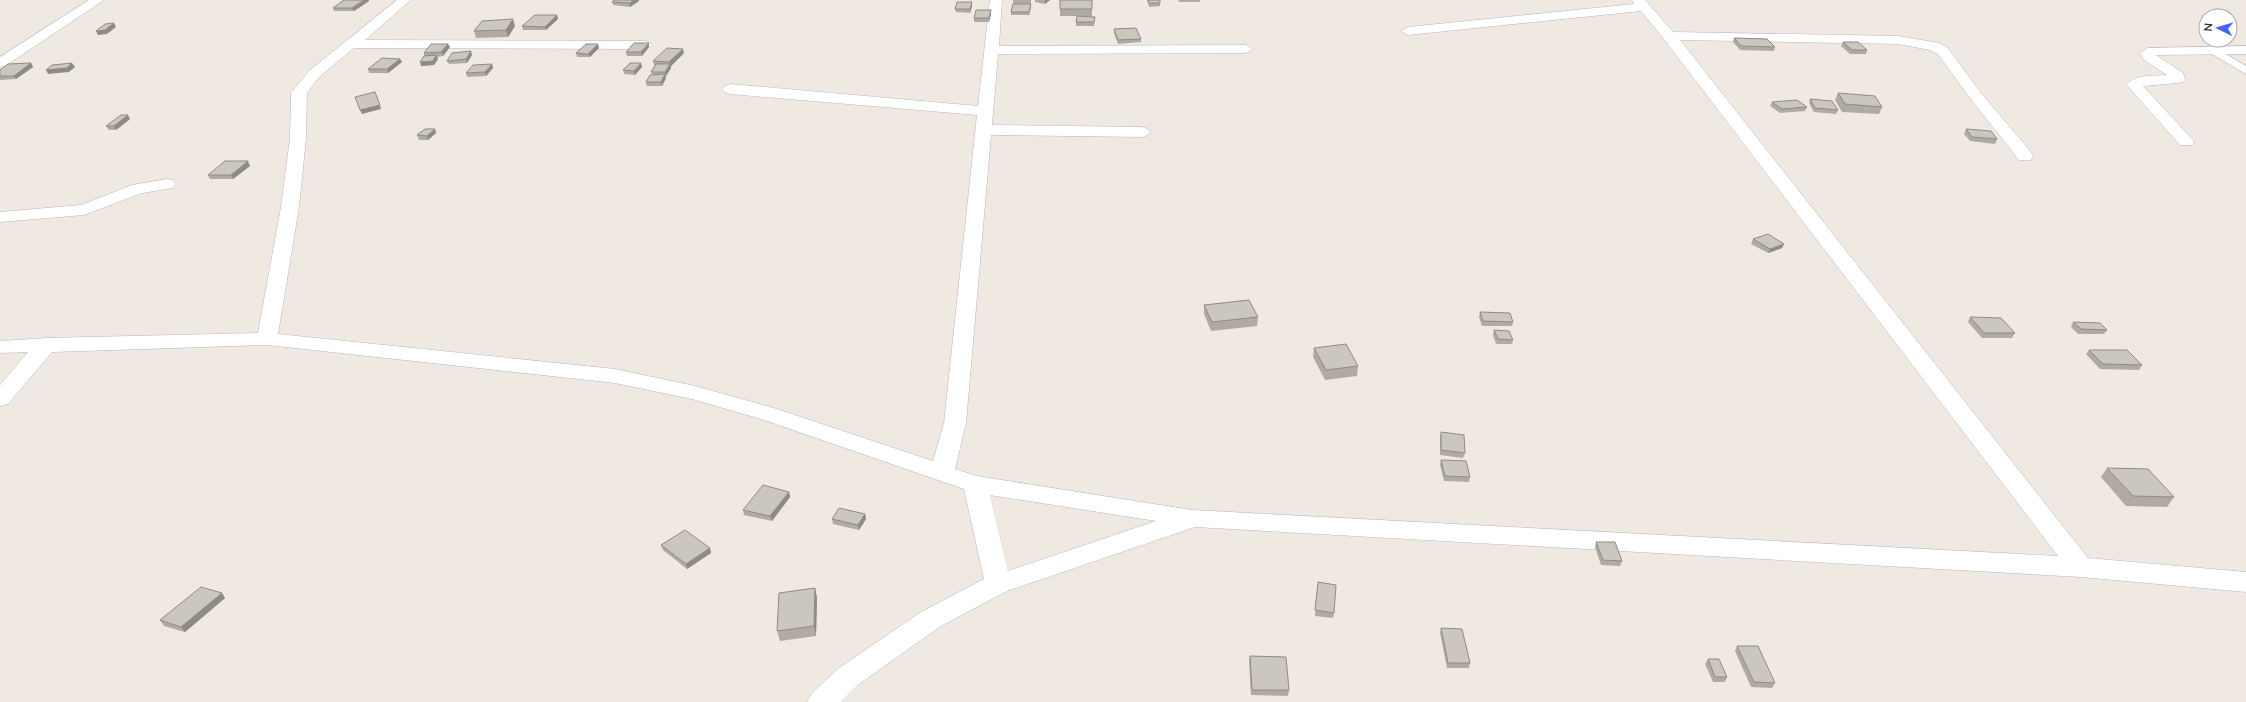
<svg xmlns="http://www.w3.org/2000/svg" width="2246" height="702" viewBox="0 0 2246 702" font-family="Lato,sans-serif">
	<rect width="100%" height="100%" fill="#efe9e1"/>
	<g fill="none" stroke-linecap="round" stroke-linejoin="round">
		<defs>
			<path id="service" d="M2212,50l34,20"/>
			<g id="minor">
				<path d="M89,0h15l-99,66 -5,1v-10z"/>
				<path d="M397,0h14l-46,40 281,1 7,4 -7,4 -292,-1 -35,29 -12,16 -1,45 -7,69 -21,127 337,35 80,17 82,23 156,52 11,-38 33,-308 -247,-21 -5,-2 -3,-3 3,-3 5,-2 248,22 12,-106h12l-3,46 247,-1 7,4 -7,4 -248,1 -6,71 150,2 6,2 2,3 -2,3 -6,2 -151,-2 -25,288 -11,46 22,7 215,34 866,46 -394,-517 -23,-28 -233,24 -7,-4 7,-4 226,-23 -2,-4h13l28,32 225,4 41,7 9,5 32,44 51,60 2,4 -2,4h-12l-49,-62 -32,-44 -8,-4 -32,-6 -218,-4 408,518 158,14v20l-165,-15 -886,-50 -188,64 -66,35 -82,58 -18,18h-34l5,-9 27,-25 82,-56 63,-33 -20,-90 -203,-70 -69,-20 -77,-16 -348,-38 -215,7 -44,52 -8,2v-21l28,-33 -28,1v-12l47,-3 211,-5 23,-126 9,-69 1,-45 18,-22zM990,495l166,26 -148,50z"/>
				<path d="M2246,46v8l-90,1 27,18 2,6 -2,3 -5,1 -35,3 49,53 2,3 -2,3h-12l-53,-60c7,-11 28,-9 40,-10l-23,-15 -4,-7 8,-5z"/>
				<path d="M167,179l6,1 3,4 -3,4 -31,5 -58,22 -84,7v-10l81,-7 51,-20z"/>
			</g>
		</defs>
		<use href="#service" stroke="#b4b7c1" stroke-width="8"/>
		<use href="#minor" stroke="#b4b7c1" stroke-width="1"/>
		<use href="#service" stroke="#fff" stroke-width="7"/>
		<use href="#minor" fill="#fff" fill-rule="evenodd"/>
	</g>
	<g fill="#afaba4">
		<path d="M614,0h25v1l-9,6 -17,-2 -1,-3z"/>
		<path d="M1013,0h18v7l-2,8h-18v-3l2,-8z"/>
		<path d="M1035,0h15l-5,4 -10,-2z"/>
		<path d="M1092,0v16h-32v-7z"/>
		<path d="M1147,0h13v6l-11,1z"/>
		<path d="M1178,0h22v2h-21z"/>
		<path d="M369,1l-15,10h-20l-1,-3z"/>
		<path d="M972,2v4l-2,7 -14,-1 -1,-3z"/>
		<path d="M991,14l-2,8h-15v-4z"/>
		<path d="M557,15l1,4 -12,11h-23l-1,-4z"/>
		<path d="M1095,20l-1,6h-18v-4z"/>
		<path d="M515,26l-7,11 -32,1 -2,-7z"/>
		<path d="M1114,29l27,10v3l-23,2 -4,-11z"/>
		<path d="M1734,38l41,9 -1,4 -34,-1 -7,-8z"/>
		<path d="M1843,42l24,8 -1,4h-16l-9,-8z"/>
		<path d="M598,44l1,4 -9,9h-13l-1,-4z"/>
		<path d="M450,47l-7,9 -6,1 1,2 -4,6 -13,1 3,-10v-3z"/>
		<path d="M649,47l-7,9h-15l-1,-4z"/>
		<path d="M684,53l-13,13v2l-5,8v2l-4,8h-15l-1,-4 6,-7 -1,-3 4,-7h-1l-1,-4z"/>
		<path d="M472,55l-5,8 -18,1 -2,-3z"/>
		<path d="M400,59l2,3 -14,11h-19l-1,-4z"/>
		<path d="M31,63l2,4 -17,12 -16,1v-10z"/>
		<path d="M492,64l1,4 -7,8 -19,1 -1,-4z"/>
		<path d="M642,67l-7,8 -11,-1 -1,-4z"/>
		<path d="M1838,93l44,14 -3,7 -37,-2 -7,-12z"/>
		<path d="M1810,99l28,11 -2,4 -22,-2 -5,-9z"/>
		<path d="M1772,102l35,5 -2,4 -25,2 -10,-7z"/>
		<path d="M130,119l-14,11h-7l-3,-4z"/>
		<path d="M435,129l1,4 -8,7h-9l-2,-5z"/>
		<path d="M1966,129l31,10 -2,5 -25,-3 -6,-7z"/>
		<path d="M250,166l-17,13h-23l-2,-4z"/>
		<path d="M1753,239l29,9 -14,5 -17,-9z"/>
		<path d="M1204,305l54,12 -1,9 -46,5 -7,-17z"/>
		<path d="M1480,312l33,10 -1,4h-30l-3,-9z"/>
		<path d="M1970,317l45,16 -3,5h-30l-14,-16z"/>
		<path d="M2073,322l34,8 -3,4h-26l-7,-7z"/>
		<path d="M1494,330l19,10 -1,4h-16l-3,-9z"/>
		<path d="M1314,348l44,18 -1,10 -32,4 -12,-23z"/>
		<path d="M2089,350l53,15 -3,5 -39,-1 -14,-15z"/>
		<path d="M1441,432l24,21 -2,5 -23,-3v-18z"/>
		<path d="M1441,460l29,17 -1,5 -25,-1 -4,-16z"/>
		<path d="M2107,468l67,29 -7,10 -41,-1 -25,-29z"/>
		<path d="M789,492l1,5 -18,24 -28,-6 -1,-5z"/>
		<path d="M865,514l1,5 -7,11 -26,-6 -1,-5z"/>
		<path d="M1596,542l26,19 -2,5 -19,-1 -6,-18z"/>
		<path d="M661,545l49,3 1,5 -24,16 -24,-19z"/>
		<path d="M1318,582l16,31 -1,5 -18,-2z"/>
		<path d="M815,588l2,10 -1,38 -36,5 -3,-10z"/>
		<path d="M222,593l3,5 -40,34 -21,-6 -4,-6z"/>
		<path d="M1441,628l29,35 -1,5h-22l-7,-35z"/>
		<path d="M1737,646l38,37 -3,5 -21,-1 -16,-36z"/>
		<path d="M1250,656l39,34 -1,6 -37,-1 -2,-34z"/>
		<path d="M1708,659l19,18 -2,5h-12l-8,-18z"/>
	</g>
	<g fill="#8e8b86">
		<path d="M364,0h5v1l-15,10 -2,-3z"/>
		<path d="M634,0h5v1l-9,6v-4z"/>
		<path d="M1045,0h5l-5,4z"/>
		<path d="M972,2v4l-2,7v-4z"/>
		<path d="M1031,4v3l-2,8v-3z"/>
		<path d="M991,10v4l-2,8v-4z"/>
		<path d="M557,15l1,4 -12,11 -1,-3z"/>
		<path d="M513,19l2,7 -7,11 -2,-7z"/>
		<path d="M114,23l2,4 -9,7 -9,1 -2,-4z"/>
		<path d="M649,43v4l-7,9 -1,-4z"/>
		<path d="M448,44l2,3 -7,9 -2,-4z"/>
		<path d="M598,44l1,4 -9,9 -2,-3z"/>
		<path d="M683,49l1,4 -13,13v2l-5,8 -1,-4 5,-7 -1,-3z"/>
		<path d="M471,51l1,4 -5,8 -1,-4z"/>
		<path d="M436,55l2,4 -4,6 -13,1 -1,-4z"/>
		<path d="M400,59l2,3 -14,11 -1,-4z"/>
		<path d="M31,63l2,4 -17,12 -2,-3z"/>
		<path d="M72,63l3,4 -6,5 -21,2 -2,-4z"/>
		<path d="M641,63l1,4 -7,8 -1,-4z"/>
		<path d="M492,64l1,4 -7,8 -1,-4z"/>
		<path d="M665,74l1,4 -4,8 -1,-4z"/>
		<path d="M380,105l1,4 -19,5 -2,-4z"/>
		<path d="M128,115l2,4 -14,11 -2,-4z"/>
		<path d="M435,129l1,4 -8,7 -1,-4z"/>
		<path d="M248,161l2,5 -17,13 -2,-4z"/>
		<path d="M1784,244l-2,4 -14,5 2,-4z"/>
		<path d="M789,492l1,5 -18,24 -2,-5z"/>
		<path d="M865,514l1,5 -7,11 -1,-5z"/>
		<path d="M710,548l1,5 -24,16 -1,-5z"/>
		<path d="M815,588l2,10 -1,38 -2,-10z"/>
		<path d="M222,593l3,5 -40,34 -4,-5z"/>
	</g>
	<g fill="#cbc7bf" stroke="#8e8b86">
		<path d="M344,0h20l-12,8h-19z"/>
		<path d="M614,0h20l-4,3 -18,-1z"/>
		<rect x="1060" y="0" width="32" height="9"/>
		<path d="M1148,0h12v3h-11z"/>
		<path d="M957,2h15l-2,7h-15z"/>
		<path d="M1013,4h18l-2,8h-18z"/>
		<path d="M976,10h15l-2,8h-15z"/>
		<path d="M535,15h22l-12,12 -23,-1z"/>
		<path d="M1077,16l18,1 -1,5h-18z"/>
		<path d="M513,19l-7,11 -32,1 8,-10z"/>
		<path d="M114,23l-9,7 -9,1 9,-7z"/>
		<path d="M1136,28l5,11 -23,1 -4,-11z"/>
		<path d="M1734,38l33,1 8,8 -34,-1z"/>
		<path d="M1843,42h15l9,8h-15z"/>
		<path d="M634,43h15l-8,9h-15z"/>
		<path d="M431,44h17l-7,8 -17,1z"/>
		<path d="M586,44h12l-10,10 -12,-1z"/>
		<path d="M667,48l16,1 -14,13 -16,-1z"/>
		<path d="M471,51l-5,8 -19,2 5,-8z"/>
		<path d="M436,55l-3,6 -13,1 4,-6z"/>
		<path d="M382,58l18,1 -13,10h-19z"/>
		<path d="M31,63l-17,13h-14v-6l8,-6z"/>
		<path d="M72,63l-5,5 -21,2 6,-5z"/>
		<path d="M630,63h11l-7,8 -11,-1z"/>
		<path d="M492,64l-7,8 -19,1 7,-8z"/>
		<path d="M656,64h14l-5,8h-14z"/>
		<path d="M665,74l-4,8h-15l4,-7z"/>
		<path d="M375,92l5,13 -20,5 -5,-13z"/>
		<path d="M1838,93l37,3 7,11 -37,-3z"/>
		<path d="M1810,99l22,2 6,9 -23,-2z"/>
		<path d="M1797,100l10,7 -25,2 -10,-7z"/>
		<path d="M121,115h7l-14,11h-8z"/>
		<path d="M425,129h10l-8,7 -10,-1z"/>
		<path d="M1966,129l25,2 6,8 -25,-2z"/>
		<path d="M225,161h23l-17,14h-23z"/>
		<path d="M1768,234l16,10 -14,5 -17,-10z"/>
		<path d="M1249,300l9,17 -46,5 -8,-17z"/>
		<path d="M1480,312l30,1 3,9 -30,-1z"/>
		<path d="M1970,317l31,1 14,15h-31z"/>
		<path d="M2073,322l27,1 7,7 -26,-1z"/>
		<path d="M1494,330l15,1 4,9 -15,-1z"/>
		<path d="M1346,344l12,22 -32,4 -12,-22z"/>
		<path d="M2089,350h38l15,15 -39,-1z"/>
		<path d="M1441,432l23,3 1,18 -24,-3z"/>
		<path d="M1441,460l25,1 4,16 -25,-1z"/>
		<path d="M2107,468l41,1 26,28 -41,-1z"/>
		<path d="M763,485l26,7 -19,24 -27,-6z"/>
		<path d="M839,508l26,6 -7,11 -26,-6z"/>
		<path d="M685,530l25,18 -24,16 -25,-19z"/>
		<path d="M1596,542h19l7,19 -19,-1z"/>
		<path d="M1318,582l18,3 -2,28 -19,-3z"/>
		<path d="M201,587l21,6 -41,34 -21,-7z"/>
		<path d="M815,588l-1,38 -37,5 2,-38z"/>
		<path d="M1441,628l21,1 8,34h-22z"/>
		<path d="M1737,646h21l17,37 -21,-1z"/>
		<path d="M1250,656l36,1 3,33h-37z"/>
		<path d="M1708,659h11l8,18h-12z"/>
	</g>
	<g transform="translate(2218 28) rotate(275)"><circle r="19" fill="#ffffff" stroke="#ababab"/>
	<path d="M0-3L7 15L0 10L-7 15Z" fill="#4264fb"/>
	<text y="-6" font-size="11" font-weight="bold" text-anchor="middle" fill="#2e2e2e">N</text>
	</g>
</svg>
